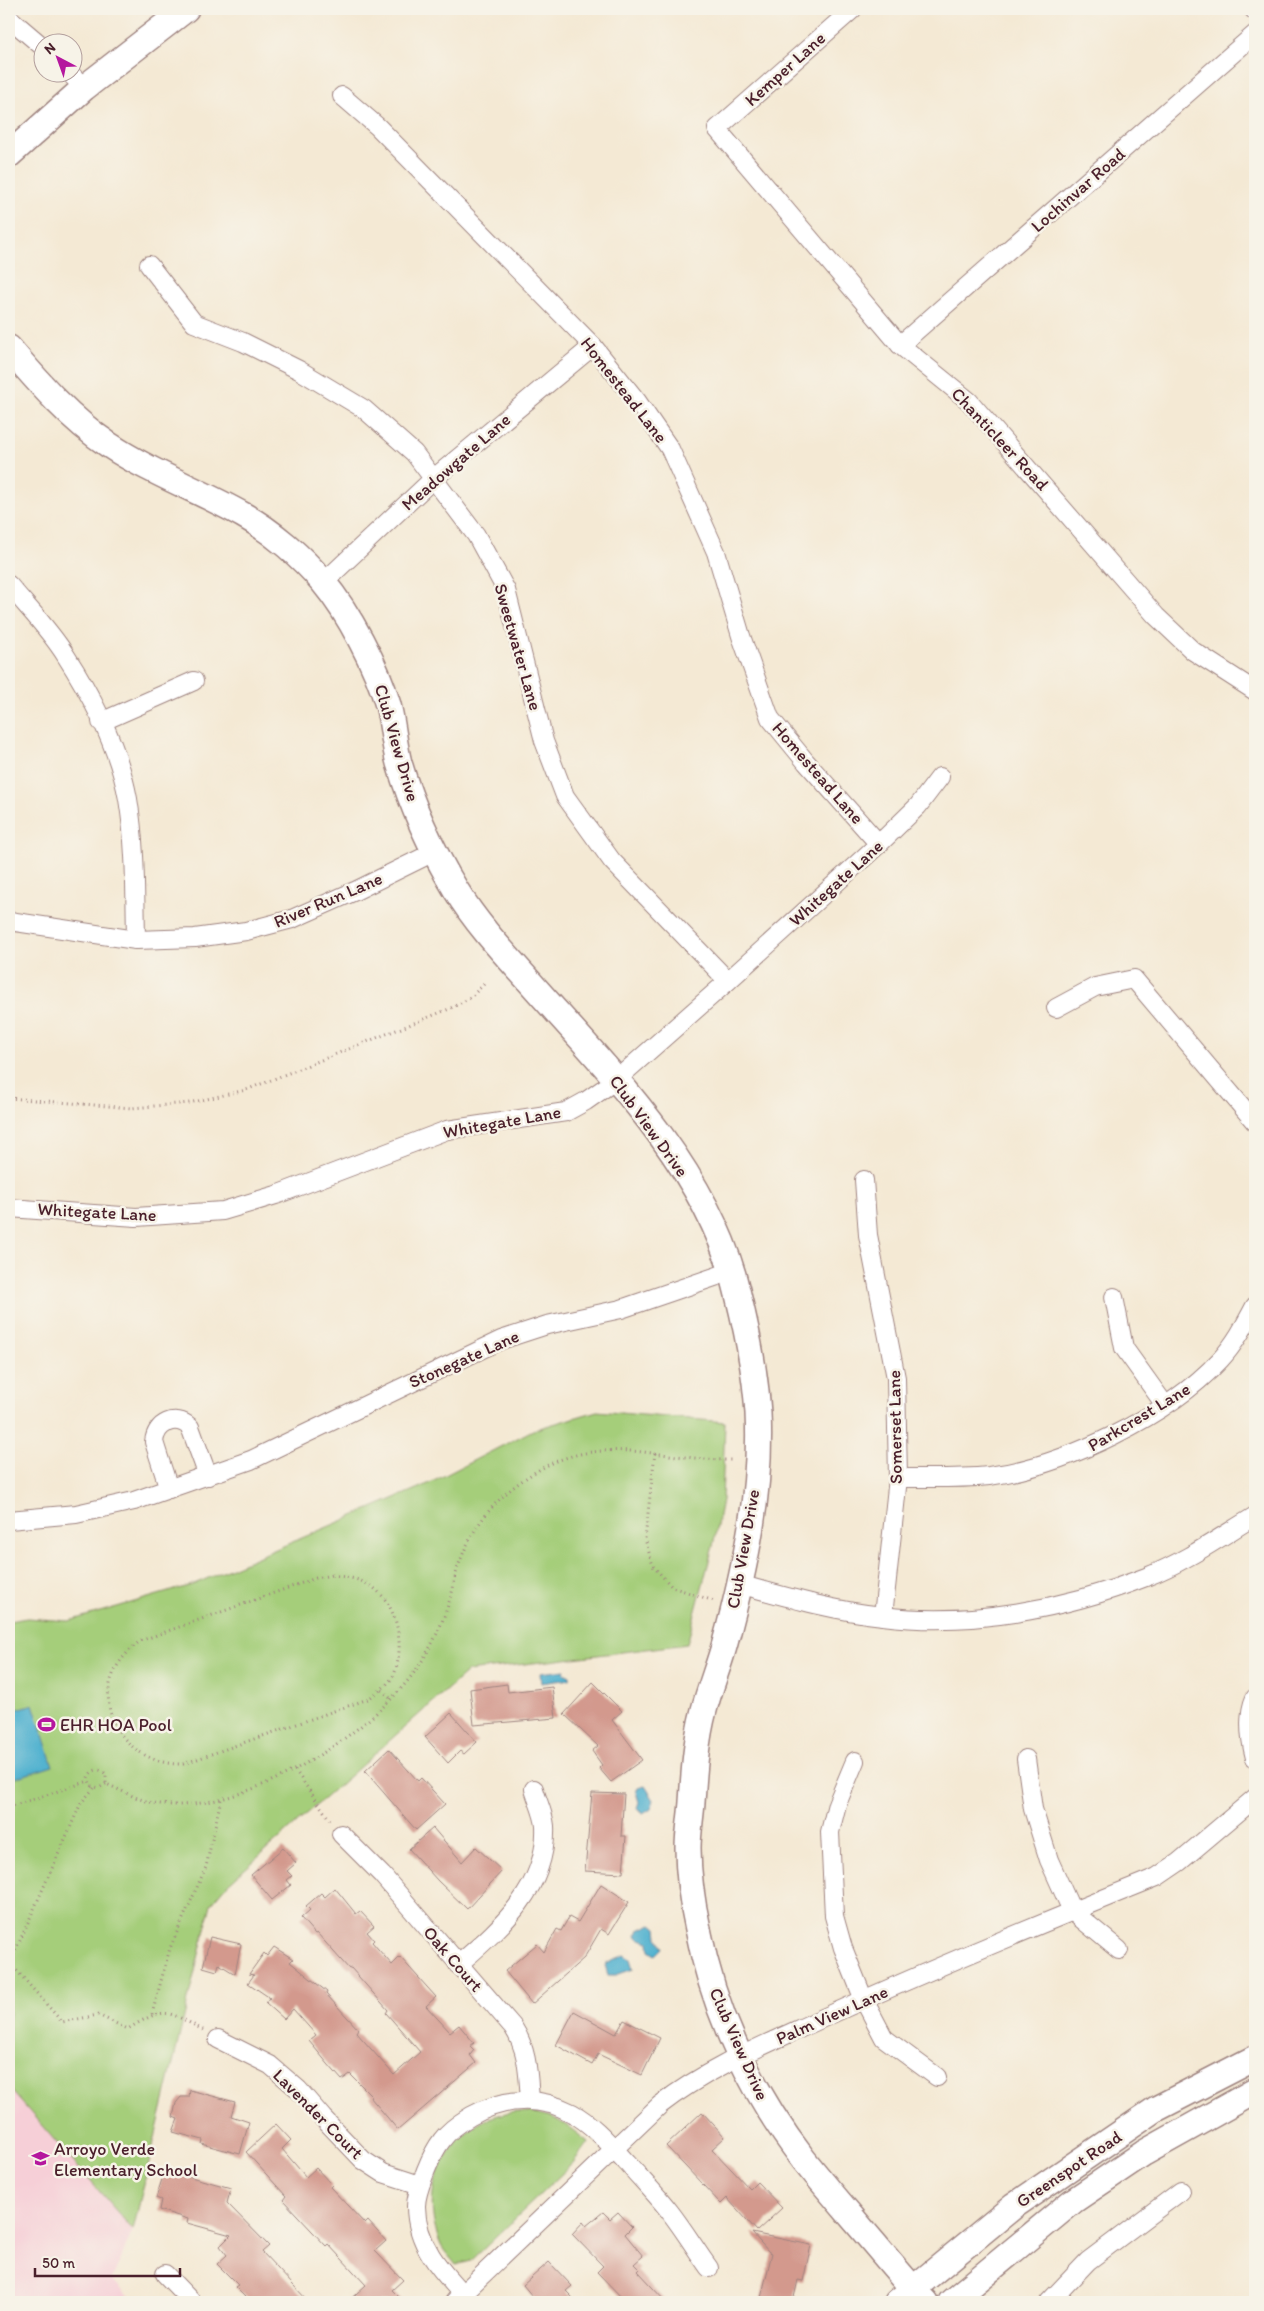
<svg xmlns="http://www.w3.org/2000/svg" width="1264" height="2311" viewBox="0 0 1264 2311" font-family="Itim,sans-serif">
	<rect width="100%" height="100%" fill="#f7f3e8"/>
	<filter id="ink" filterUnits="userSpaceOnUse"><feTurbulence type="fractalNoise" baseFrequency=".02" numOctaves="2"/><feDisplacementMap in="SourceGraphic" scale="10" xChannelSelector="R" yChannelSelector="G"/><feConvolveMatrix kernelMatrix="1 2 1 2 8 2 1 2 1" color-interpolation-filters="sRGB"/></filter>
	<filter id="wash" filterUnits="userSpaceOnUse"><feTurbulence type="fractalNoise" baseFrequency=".0096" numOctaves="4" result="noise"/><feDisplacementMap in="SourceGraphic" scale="20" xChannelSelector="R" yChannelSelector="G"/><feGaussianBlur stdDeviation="1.12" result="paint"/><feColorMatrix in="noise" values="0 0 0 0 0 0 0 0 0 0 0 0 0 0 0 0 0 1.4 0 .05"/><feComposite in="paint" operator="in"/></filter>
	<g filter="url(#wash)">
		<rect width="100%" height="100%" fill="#f4e9d4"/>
		<path fill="#f6cfd7" d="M9,2088l124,142 -21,49 21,23h-124z"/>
		<g fill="#a5ce7a" stroke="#787652">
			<path d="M597,1411l128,11 -3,78 -9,46 -26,98 -219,27 -240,213 -17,20 -78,326 -124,-142v-467l18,-3 42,3 123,-36 236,-101 105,-54z"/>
			<path d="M514,2111c38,3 44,7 74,31l-15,21 -102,98 -15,4c-5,-7 -13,-14 -16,-22 -20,-49 0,-100 47,-124 8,-4 18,-5 27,-8z"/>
		</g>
		<g fill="#50b1cf" stroke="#4d687d">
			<path d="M565,1670l-1,3 6,3v3l-29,4 -1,-10z"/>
			<path d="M33,1704l20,62 -41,13 -3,-9v-58z"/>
			<path d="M645,1786l9,14 -3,9 -8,5 -6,-6 2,-6 -3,-10 2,-4z"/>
			<path d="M652,1924l5,4 1,9 5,11 -7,7 -6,-4 -1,-9 -11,-4 -2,-3 3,-5z"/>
			<path d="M624,1955l6,4 3,10 -17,6h-8l-3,-10z"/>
		</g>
		<g id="blocks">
			<g fill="#d3998d">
				<path d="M593,1682l29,29 -10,9 30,40 -31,22 -12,-14 3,-3 -10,-14 6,-5 -34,-32z"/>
				<path d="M507,1684l1,8 44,-5 4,31 -82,7 -4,-36z"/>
				<path d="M451,1713l26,29 -13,12 -4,-3 -12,12 -23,-26z"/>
				<path d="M389,1749l29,32 3,-3 24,26 -29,26 -51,-59z"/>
				<path d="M592,1793l32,1 -3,42h5l-3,37 -38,-2z"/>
				<path d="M433,1828l29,34 14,-15 26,24 -35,38 -29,-28 -29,-32z"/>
				<path d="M283,1848l13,15 -9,8 5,5 -5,4 4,5 -19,15 -21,-25z"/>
				<path d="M601,1884l28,18 -20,32 -8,-5 -17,29 -52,46 -27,-33 32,-27 7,8 13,-23 4,2 8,-14 9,5z"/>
				<path d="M335,1888l21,26 4,-3 14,15 -7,6 7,8 -2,2 20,23 8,-8 36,40 -10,9 24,26 9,-7 15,18 -4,3 4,4 -4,5 6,8 -78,67 -28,-33 2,-1 -22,-22 -8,6 -14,-16 -19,-23 7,-6 -23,-26 -9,10 -18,-16 4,-5 -22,-15 6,-8 -5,-1 15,-21 3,3 7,-9 19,12 -3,3 37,30 -1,2 32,35 -2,3 38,43 26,-23 -34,-39 2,-3 -37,-42 -2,1 -32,-36 -2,1 -14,-16 9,-8 -4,-4 15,-13 4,4z"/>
				<path d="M210,1937l31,7 -6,30 -16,-10 -2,7 -14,-4z"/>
				<path d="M574,2011l42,23 8,-14 36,18 -18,37 -44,-21 -6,11 -36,-20z"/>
				<path d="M190,2090l45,12 -4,14 18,6 -9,32 -38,-10 1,-4 -30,-8 5,-13 -5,-2 3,-14 5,-6h8z"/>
				<path d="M702,2112l23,25 -13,12 38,40 7,-7 25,26 -25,23 -30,-33 -6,6 -55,-58z"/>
				<path d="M276,2124l15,16 -9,9 24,28 10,-9 16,17 -2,2 35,37 3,-3 18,20 -11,10 28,29 -11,10 12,12h-57l19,-17 -38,-41 -2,2 -43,-46 3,-4 -40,-44z"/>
				<path d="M165,2170l66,18 -4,15 42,43 -7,6 47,50h-59l-15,-15 3,-2 -21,-21 10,-9 -7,-9 11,-11 -44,-12 1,-4 -29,-9 2,-10 -5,-2z"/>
				<path d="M603,2212l7,7 8,-7 14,15 -7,7 18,22 -9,8 5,5 -2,2 29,31h-40l-29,-30 6,-6 -31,-32 11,-12 3,4z"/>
				<path d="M752,2233l59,12 -8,36 -5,-1 -5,22h-33l12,-49 -3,-1z"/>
				<path d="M549,2262l23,24 -6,5 11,11h-40l-14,-17z"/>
			</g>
		</g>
	</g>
	<g filter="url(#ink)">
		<use href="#blocks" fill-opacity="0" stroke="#9f8480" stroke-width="1"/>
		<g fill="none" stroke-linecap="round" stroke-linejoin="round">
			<defs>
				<g id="street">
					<path d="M853,9l-136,120 183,216 69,56 187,215 37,35 62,40"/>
					<path d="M1253,9l2,2"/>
					<path d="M9,18l33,28"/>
					<path d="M69,72l15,16"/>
					<path d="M342,96l36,31 215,219 44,55 33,48 46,103 25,84 29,82 36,44 73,82"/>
					<path d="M149,265l45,58 49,19 56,28 65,39 50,44 62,82 30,55 38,151 21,55 47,65 116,120"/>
					<path d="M900,345l355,-311"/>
					<path d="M324,582l109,-103 160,-133"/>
					<path d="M9,585c19,23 41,45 57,71 27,42 53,94 62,143 8,47 7,94 8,141"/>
					<path d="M101,722l93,-41"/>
					<path d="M9,921l127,19 59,-2 51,-7 46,-12 63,-28 79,-39"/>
					<path d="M1056,1008l39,-21 39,-8 121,143"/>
					<path d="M864,1180l4,55 28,143 2,100 -15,138"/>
					<path d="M9,1208l127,9 87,-6 53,-16 171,-65 119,-18 20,-11 30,-21 112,-99 151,-137 39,-38 22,-29"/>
					<path d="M1114,1297l10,51 41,57"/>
					<path d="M898,1478c30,0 61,1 91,-2 76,-10 179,-60 231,-116 15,-16 25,-35 35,-54"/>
					<path d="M169,1489l-15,-47c2,-19 21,-28 36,-15l18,49"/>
					<path d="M9,1520l67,-6 58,-13 117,-41 250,-120 46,-15 74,-16 111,-38"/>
					<path d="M739,1584c47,13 95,27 144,32 87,11 182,-7 263,-39 39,-15 74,-40 109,-61"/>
					<path d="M1255,1698c-8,18 -5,41 0,60"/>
					<path d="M1026,1759l7,50 16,51 23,51 47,39"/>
					<path d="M855,1761l-18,43 -7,28 4,84 9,32 21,52 20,38 53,39"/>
					<path d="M341,1834l41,41 131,152c15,23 15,46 17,73"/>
					<path d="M458,1965c41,-36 90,-77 87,-139 -1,-12 -8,-26 -11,-37"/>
					<path d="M218,2039l52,26 28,24 25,29 40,42 20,13 37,12"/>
					<path d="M165,2274l27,28"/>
					<path d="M454,2302l206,-197c49,-38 107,-61 163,-87 110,-50 222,-96 334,-141l22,-15 76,-64"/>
					<path d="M470,2302c-26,-28 -54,-55 -54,-96 0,-12 6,-25 10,-36 4,-10 9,-21 16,-30 7,-10 19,-18 29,-24 33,-18 68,-21 101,-3 22,12 39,33 56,51 14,16 29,31 42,48 14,18 26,38 39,56"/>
					<path d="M1049,2302l39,-41 93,-70"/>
				</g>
				<g id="secondary">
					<path d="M9,155l75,-67 102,-79"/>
					<path d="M9,348c30,35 61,71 100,97 42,28 90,45 134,70 29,16 59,42 80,67 26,31 54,85 65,123 5,19 6,39 11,58 13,44 33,87 57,127 20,33 47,62 73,91 77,87 171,180 204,294 12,45 22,92 25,138 4,77 -13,156 -33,230 -6,22 -15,44 -21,67 -8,30 -10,61 -12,92 -1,15 -4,31 -4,46 0,28 4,54 10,81 16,84 54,164 106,231 17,21 35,42 52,62 23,27 45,54 69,80"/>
					<path d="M897,2302l117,-96 142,-97 99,-51"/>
					<path d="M951,2302l122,-101 71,-48 111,-62"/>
				</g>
			</defs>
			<use href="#street" stroke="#9f8480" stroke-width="20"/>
			<use href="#secondary" stroke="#9f8480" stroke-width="28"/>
			<g stroke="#9f8480" stroke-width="3" stroke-dasharray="1 4" stroke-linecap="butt">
				<path d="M9,1098l123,10 57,-5 57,-13 203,-81 21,-11 16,-16"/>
				<path d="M655,1453l-10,86 8,27 19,21 42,14"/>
				<path d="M332,1575c13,2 26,3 37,10 28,16 36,58 26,87 -4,11 -17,20 -27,27l-185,65c-53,2 -95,-53 -64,-101 6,-9 13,-15 21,-22l176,-63z"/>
				<path d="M382,1690l10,10"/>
				<path d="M295,1770l35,50"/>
				<path d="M106,1784l-7,4 -8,-2 -3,-8c3,-9 13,-11 18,-3v9c15,6 32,16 48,19 84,16 218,-68 264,-136 13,-19 24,-42 31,-65 5,-12 5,-26 10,-38 15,-42 41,-71 78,-93 65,-39 127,-10 196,-11"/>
				<path d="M94,1788l-13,15 -71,160 52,59 36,-7 30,14c37,-23 38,-19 75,1"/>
				<path d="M9,1807l80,-26"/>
				<path d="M152,2014l18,-66 36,-81 15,-68"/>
			</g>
			<use href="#street" stroke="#fff" stroke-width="18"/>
			<use href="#secondary" stroke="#fff" stroke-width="25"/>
		</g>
	</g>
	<defs>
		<symbol id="stadium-bare" viewBox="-9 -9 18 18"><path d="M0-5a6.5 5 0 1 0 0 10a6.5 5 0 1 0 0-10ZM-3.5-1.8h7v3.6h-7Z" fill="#b5179e" stroke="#f7f3e8" stroke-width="2.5" paint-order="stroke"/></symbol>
		<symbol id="school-bare" viewBox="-9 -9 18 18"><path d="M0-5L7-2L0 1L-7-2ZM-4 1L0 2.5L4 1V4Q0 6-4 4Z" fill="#b5179e" stroke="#f7f3e8" stroke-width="2.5" paint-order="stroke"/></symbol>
	</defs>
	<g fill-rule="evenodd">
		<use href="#stadium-bare" x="34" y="1712" width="25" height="25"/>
		<use href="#school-bare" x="28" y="2146" width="25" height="25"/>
	</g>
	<g text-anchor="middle" stroke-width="5" stroke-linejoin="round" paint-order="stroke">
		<g font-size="18" fill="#4a1f2b" stroke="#f7f3e8">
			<text transform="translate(785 69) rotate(-42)" y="6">Kemper Lane</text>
			<text transform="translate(1078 190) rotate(-41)" y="6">Lochinvar Road</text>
			<text transform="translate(624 390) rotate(52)" y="6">Homestead Lane</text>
			<text transform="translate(1000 439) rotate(47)" y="6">Chanticleer Road</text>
			<text transform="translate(456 462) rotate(-41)" y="6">Meadowgate Lane</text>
			<text transform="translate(518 647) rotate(74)" y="6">Sweetwater Lane</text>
			<text transform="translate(397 743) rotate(74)" y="6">Club View Drive</text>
			<text transform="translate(818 773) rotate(49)" y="6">Homestead Lane</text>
			<text transform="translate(836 883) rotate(-42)" y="6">Whitegate Lane</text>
			<text transform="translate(328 900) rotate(-23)" y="6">River Run Lane</text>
			<text transform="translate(502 1122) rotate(-10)" y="6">Whitegate Lane</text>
			<text transform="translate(649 1126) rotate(54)" y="6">Club View Drive</text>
			<text transform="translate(97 1212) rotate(3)" y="6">Whitegate Lane</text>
			<text transform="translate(464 1359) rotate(-24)" y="6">Stonegate Lane</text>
			<text transform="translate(1139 1417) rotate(-31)" y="6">Parkcrest Lane</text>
			<text transform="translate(895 1427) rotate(-91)" y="6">Somerset Lane</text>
			<text transform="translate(743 1549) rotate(-80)" y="6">Club View Drive</text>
			<text transform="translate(453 1959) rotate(49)" y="6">Oak Court</text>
			<text transform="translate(832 2015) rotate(-24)" y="6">Palm View Lane</text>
			<text transform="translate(739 2044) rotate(66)" y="6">Club View Drive</text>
			<text transform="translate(318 2114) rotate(45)" y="6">Lavender Court</text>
			<text transform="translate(1069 2169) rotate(-34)" y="6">Greenspot Road</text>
		</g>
		<g font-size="18" fill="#4a1f2b" stroke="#f7f3e8" text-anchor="start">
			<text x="60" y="1731">EHR HOA Pool</text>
			<text x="54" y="2155">Arroyo Verde<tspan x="54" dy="21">Elementary School</tspan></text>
		</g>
	</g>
	<rect width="1264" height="2311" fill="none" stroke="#f7f3e8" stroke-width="30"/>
	<g transform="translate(58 58) rotate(319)"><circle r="24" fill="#f7f3e8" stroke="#b29e9c"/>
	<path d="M0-4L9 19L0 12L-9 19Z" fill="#b5179e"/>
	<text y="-8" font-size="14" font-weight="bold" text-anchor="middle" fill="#4a1f2b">N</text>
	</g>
	<path d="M35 2268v8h145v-8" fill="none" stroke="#4a1f2b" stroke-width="2.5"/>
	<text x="42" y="2268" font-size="15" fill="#4a1f2b" stroke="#f7f3e8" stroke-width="4" paint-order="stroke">50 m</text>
</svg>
